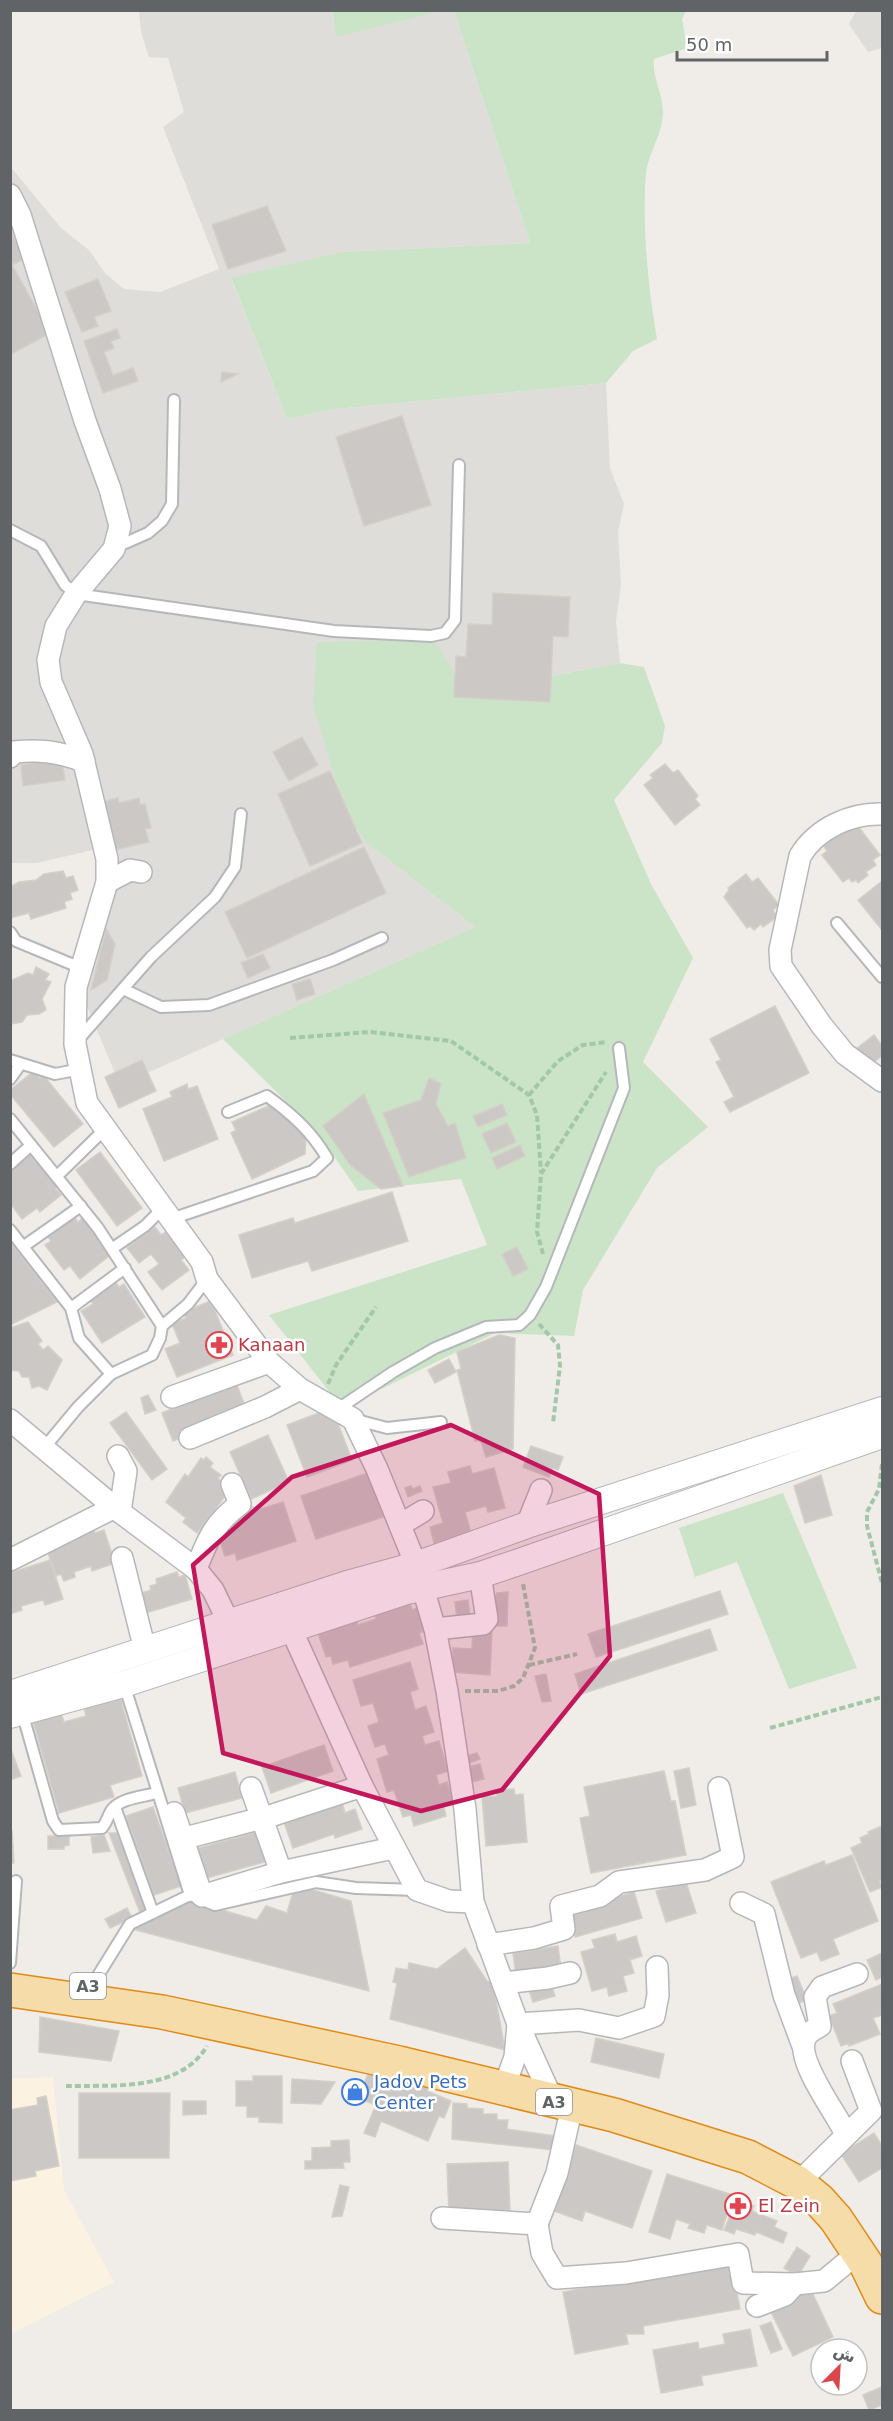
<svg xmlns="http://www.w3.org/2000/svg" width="893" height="2421" viewBox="0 0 893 2421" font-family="'DejaVu Sans','Noto Sans Arabic',sans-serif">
	<rect width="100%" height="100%" fill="#f0ede8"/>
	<path fill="#fbf2e2" d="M53,2077l11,113 50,92 -103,52v-255z"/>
	<g fill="#dfddda">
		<path d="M139,11h193l4,25 106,-25h12l76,232 -189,9 -110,27 56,140 49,-10 270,-26 4,85 14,36 -6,28 3,53 -5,36 4,42 -155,29 -98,151 108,84 -355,158 -31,-74 -9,-15 13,-45 4,-102 -60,14h-26l-1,-697 51,62 28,22 16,23 19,16 36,3 59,-23 -56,-142 21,-15 -16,-54 -19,-1 -8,-25z"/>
		<path d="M856,11h26v37l-14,4 -19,-28z"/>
	</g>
	<g fill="#cbe4c8">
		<path d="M332,10h110v1l-106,26z"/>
		<path d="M454,11h232l-4,8 5,29 -33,11c-2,19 9,34 9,53 0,22 -15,41 -17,62 -4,52 2,113 11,165l-24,12 -27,32 -270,26 -49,10 -56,-141 110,-26 189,-9z"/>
		<path d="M435,640l30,52 155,-29 24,4 21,59 -3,17 -48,57 37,84 42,74 -50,104 65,65 -51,41 -74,122 -9,46 -79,-3 -142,70 -14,1 -70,-89 218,-70 -26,-66 -103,12 -40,-58 -95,-94 252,-112 -108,-84 -21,-29 -33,-109 4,-63z"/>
		<path d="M783,1493l74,175 -68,21 -52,-127 -42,15 -16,-49z"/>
	</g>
	<g fill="#ccc8c5" stroke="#d4cfc7" stroke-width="1.5">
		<path d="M267,206l19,45 -58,18 -16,-44z"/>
		<path d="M10,231l16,27 -14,7 38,68 -40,22z"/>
		<path d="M98,279l13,32 -17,6 4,9 -16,6 -17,-40z"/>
		<path d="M117,329l3,9 -9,3 3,7 -10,4 9,23 20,-7 5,13 -35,12 -19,-52z"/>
		<path d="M222,372l16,2 -17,8z"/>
		<path d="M402,416l29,89 -67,21 -28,-89z"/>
		<path d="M493,593l77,4 -2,40 -15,-1 -3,66 -96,-5 2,-41 10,1 2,-33 24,1z"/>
		<path d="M302,737l16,28 -29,16 -16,-29z"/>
		<path d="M61,755l4,25 -42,6 -2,-21 13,-2 -1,-3z"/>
		<path d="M665,764l8,9 5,-3 20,26 -3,3 5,6 -25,20 -31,-40 9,-7 -3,-3z"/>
		<path d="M330,771l32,72 -52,23 -32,-72z"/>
		<path d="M118,798l1,5 20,-5 1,7 5,-1 6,24 -6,1 4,13 -39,9 -12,-48z"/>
		<path d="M849,825l4,5 5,-4 22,29 -7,5 3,5 -10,7 2,3 -10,8 -2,-3 -4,2 -3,-4 -6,4 -21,-27 5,-4 -4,-6 3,-2 -1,-3z"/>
		<path d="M364,847l22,46 -139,65 -22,-46z"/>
		<path d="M63,871l3,7 7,-2 5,14 -8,3 2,6 -8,3 2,6 -35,11 -2,-6 -19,5v-31l9,-5 17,-2 8,-6z"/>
		<path d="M746,874l6,8 6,-4 21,27 -6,5 4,7 -14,10 -2,-3 -7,6 -4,-4 -3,2 -23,-31 5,-7 -1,-2z"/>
		<path d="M882,881v49l-24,-30z"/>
		<path d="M106,929l9,15 -8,36 -16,10z"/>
		<path d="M263,954l7,14 -22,10 -7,-15z"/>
		<path d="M36,967l13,7 -4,6 6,2 -9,17 4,11 -7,4 -12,1 -5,7 -12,2v-43l18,-8 5,2z"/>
		<path d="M310,979l5,15 -18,6 -5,-16z"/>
		<path d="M775,1006l34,67 -79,39 -6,-10 10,-5 -18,-35 5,-2 -11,-21z"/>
		<path d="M874,1035l8,11v10l-13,10 -13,-17z"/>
		<path d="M142,1060l14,31 -37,17 -14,-31z"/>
		<path d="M34,1071l6,7 4,-2 39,48 -29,23 -44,-53v-4z"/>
		<path d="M429,1078l12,6 -5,20 12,22 7,-3 11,35 -57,19 -26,-64 38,-13z"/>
		<path d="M187,1084l1,5 9,-3 21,53 -54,22 -21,-52 29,-12 -2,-5z"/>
		<path d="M364,1094l39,92 -22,3 -31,-24 -27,-39z"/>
		<path d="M275,1103l31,29 -1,22 -53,25 -21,-46 5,-3 -4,-8z"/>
		<path d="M502,1104l5,11 -29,12 -5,-11z"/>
		<path d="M507,1123l9,19 -25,11 -9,-19z"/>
		<path d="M520,1145l5,11 -28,13 -5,-11z"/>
		<path d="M100,1152l42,56 -25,18 -41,-56z"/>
		<path d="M30,1155l5,6 5,-3 20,26 -5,4 6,7 -21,17 -3,-4 -15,11 -12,-16v-33z"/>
		<path d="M392,1192l16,49 -96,30 -4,-10 -56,17 -13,-43 54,-17 2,5z"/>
		<path d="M85,1216l17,21 -4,3 11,16 -29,23 -10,-13 -6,4 -19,-25 6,-4 -3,-4 26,-20 4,5z"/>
		<path d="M155,1227l6,8 5,-3 19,25 -4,3 8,10 -27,20 -14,-18 11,-8 -8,-10 -12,9 -12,-15z"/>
		<path d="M10,1242l47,60 -47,23z"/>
		<path d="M517,1247l11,22 -15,7 -11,-22z"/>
		<path d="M116,1283l3,4 5,-3 21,33 -43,26 -21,-32 12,-7 -3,-5z"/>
		<path d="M211,1301l22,54 -56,22 -12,-28 15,-6 -8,-19 14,-6 -3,-6z"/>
		<path d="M28,1322l14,19 -4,3 5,6 5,-4 14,14 -15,30 -8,-4 -7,2 -3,-11h-7l-3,-6 -9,-1v-42z"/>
		<path d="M499,1335l16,3 -2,111 -27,8 -5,-16h-6l-18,-71 4,-1 -4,-17z"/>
		<path d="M449,1359l7,13 -21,11 -7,-13z"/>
		<path d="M236,1383l11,28 -74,30 -11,-28z"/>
		<path d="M148,1395l8,15 -11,4 -4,-16z"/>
		<path d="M332,1408l20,52 -45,17 -20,-52z"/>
		<path d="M126,1412l41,57 -15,11 -42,-57z"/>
		<path d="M268,1435l21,47 -38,17 -21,-47z"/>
		<path d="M531,1446l32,11 -5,13 -5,-2 -4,9 -26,-10z"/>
		<path d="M206,1457l7,6 -3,4 11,8 -3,3 11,13 -32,42 -14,-11 3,-4 -20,-16 19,-28 3,3 13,-19 3,2z"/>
		<path d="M470,1466l2,8 22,-6 11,40 -17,4 -2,-6 -21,6 6,21 -37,10 -4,-16 13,-4 -10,-36 18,-4 -3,-11z"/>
		<path d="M368,1473l15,44 -67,22 -15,-43z"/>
		<path d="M821,1475l11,40 -27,8 -11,-37z"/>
		<path d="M411,1486l2,3 7,-3 2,5 -14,6 -3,-9z"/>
		<path d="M283,1502l13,39 -59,19 -2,-7 -10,3 -9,-27 20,-7 -2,-6 11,-6 8,-3 2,4z"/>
		<path d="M94,1530l1,3 9,-3 11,33 -23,8 -1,-5 -17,6 1,5 -11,4 -3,-7 -5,2 -10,-29z"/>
		<path d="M50,1560l13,39 -18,6 -2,-5 -22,6 1,4 -12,4v-41z"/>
		<path d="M177,1572l2,5 6,-2 7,24 -50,15 -6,-19 15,-5 -1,-4 7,-2 -1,-5z"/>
		<path d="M720,1591l8,23 -132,43 -8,-23z"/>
		<path d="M508,1592l-1,34h-17l1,-20 6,-13z"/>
		<path d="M409,1600l3,10 8,-3 7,23 -8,3 4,11 -73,23 -2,-7 -15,4 -2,-8 -5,1 -10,-30 39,-12 3,10 18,-6 -3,-8z"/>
		<path d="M468,1600l2,17 -13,2 -2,-17z"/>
		<path d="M473,1627l19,1 -2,47 -38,-3 1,-24 19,1z"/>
		<path d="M710,1629l7,21 -136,44 -6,-20z"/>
		<path d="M410,1662l8,27 -8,3 5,18 11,-4 8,26 -12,4 3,9 14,-4 9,30 -12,4 3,10 8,-3 6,19 -10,3 3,12 -32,10 -3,-11 -8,2 -9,-27 -7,2 -10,-33 12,-4 -4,-11 -10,3 -7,-21 11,-4 -6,-19 -12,3 -8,-26z"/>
		<path d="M546,1674l5,27 -9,1 -7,-26z"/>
		<path d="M120,1697l22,79 -32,9 4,12 -55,16 -26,-92 28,-8 3,9 22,-6 -2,-9z"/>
		<path d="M324,1745l9,26 -62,22 -9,-26z"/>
		<path d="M10,1747l11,29 -11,4z"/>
		<path d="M477,1753l3,6 -11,4 -2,-7z"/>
		<path d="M480,1764l4,15 -13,3 -4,-15z"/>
		<path d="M689,1768l7,37 -15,3 -7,-37z"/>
		<path d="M664,1771l7,30h4l11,54 -95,18 -11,-55 10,-2 -6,-29z"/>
		<path d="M235,1772l7,26 -57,15 -7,-25z"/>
		<path d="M514,1789l1,6 8,-1 4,48 -41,4 -4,-49 15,-1v-6z"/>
		<path d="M341,1799l4,14 10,-4 7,20 -27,9 -1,-4 -41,14 -10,-29z"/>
		<path d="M153,1807l28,79 -27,9 -28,-79z"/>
		<path d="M882,1826v54l-3,1 3,6 -12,5 -19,-44 11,-5 -2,-5 9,-4 -1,-2z"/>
		<path d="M10,1831h2l2,32h-4z"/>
		<path d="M260,1831l8,30 -65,18 -8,-30z"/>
		<path d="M109,1833h8l31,79 -7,3z"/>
		<path d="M104,1835l6,16 -17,2 -2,-16z"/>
		<path d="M48,1836h21v9l-5,1v3h-16z"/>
		<path d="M852,1855l26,66 -45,18 6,15 -18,7 -4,-9 -16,6 -30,-76 53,-21 2,4z"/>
		<path d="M686,1882l10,31 -30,9 -10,-31z"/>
		<path d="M300,1886l51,15 18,90 -237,-62 59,-28 66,19 9,-14 21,7 6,-21 4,1z"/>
		<path d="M634,1892l8,26 -67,19 -8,-25z"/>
		<path d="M127,1908l5,10 -22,10 -5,-9z"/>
		<path d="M615,1934l2,8 19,-6 6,20 -12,4 4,13 -11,3 4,15 -18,5 -2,-9 -15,4 -11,-39 14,-4 -3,-8z"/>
		<path d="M558,1946l3,23 -45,7 -3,-23z"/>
		<path d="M465,1948l22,33 6,2 12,67 -115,-31 7,-36 -4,-1 3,-14 12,2 1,-7 28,6z"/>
		<path d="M882,1953v24l-6,3 -9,-20z"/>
		<path d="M797,1976l10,24 -11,4 -10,-24z"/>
		<path d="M551,1984l4,12 -22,6 -4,-12z"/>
		<path d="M882,1984v31l-9,3 7,16 -31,12 -1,-3 -7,3 -12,-30 8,-3 -4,-9z"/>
		<path d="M40,2017l79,14 -8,30 -72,-9z"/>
		<path d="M596,2038l68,16 -5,24 -68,-16z"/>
		<path d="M373,2062l56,24 -2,5 24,10 -7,17 -5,-2 -11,25 -47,-20 -6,16 -11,-4 12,-28 -18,-7z"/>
		<path d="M253,2076h29v47l-23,-1v-5h-12v-11h-11v-25h17z"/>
		<path d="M292,2079l43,3 -14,22 -30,-1z"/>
		<path d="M79,2093h91l-1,65h-90z"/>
		<path d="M46,2096l13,70 -24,5 1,5 -26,5v-71l28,-5 -1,-7z"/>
		<path d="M183,2101h23v13l-23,1z"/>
		<path d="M453,2103l14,1v4l16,1v5h14v6h11l-1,9 48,7 -1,14 -102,-11z"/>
		<path d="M874,2133l8,13v22l-23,14 -18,-28z"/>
		<path d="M349,2140l1,22h-7l1,6 -39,1v-8h7v-13l19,-1v-6z"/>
		<path d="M576,2145l76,26 -20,57 -47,-17 -3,10 -28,-10z"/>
		<path d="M508,2162l2,50 -61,2 -2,-50z"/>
		<path d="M667,2174l66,21 -11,35 -15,-5 -3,8 -16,-5 2,-4 -14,-5 -6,20 -21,-7z"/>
		<path d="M340,2185l9,2 -7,29 -10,1z"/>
		<path d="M737,2199l17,7 -2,5 25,10 -3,6 13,6 -4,10 -27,-11 -1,3 -19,-6 -2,5 -10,-4z"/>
		<path d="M797,2247l13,9 -12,20 -14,-8z"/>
		<path d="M731,2261l9,48 -97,17 1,8h-18l2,10 -53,10 -12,-62z"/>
		<path d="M810,2288l23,49 -40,19 -24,-48z"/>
		<path d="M771,2322l11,27 -11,4 -11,-27z"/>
		<path d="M750,2329l7,37 -56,10 2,9 -42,8 -8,-43 45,-8 1,7 26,-5 -2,-10z"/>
		<path d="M882,2387v18l-13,5 -6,-15z"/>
	</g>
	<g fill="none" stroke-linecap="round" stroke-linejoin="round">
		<defs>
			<g id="service">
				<path d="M10,530l31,16 24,39 11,9 258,37 97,5 14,-3 10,-13 4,-155"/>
				<path d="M114,548l34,-15 14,-12 10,-17 2,-104"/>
				<path d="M837,923l45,54"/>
				<path d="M10,932l6,9 65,27"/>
				<path d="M125,990l36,17 48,-2 124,-45 49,-22"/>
				<path d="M77,1041l74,-84 64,-60 20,-30 6,-53"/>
				<path d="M10,1060l45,14 26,-5"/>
				<path d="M10,1079l10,-14"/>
				<path d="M10,1119l88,109 64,98 -2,12 -8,17 -41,19 -33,33 -34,41"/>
				<path d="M10,1164l21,-19"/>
				<path d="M57,1176l48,-47"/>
				<path d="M171,1219l142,-48 14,-13c-15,-26 -35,-44 -60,-62l-39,16"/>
				<path d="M10,1230l61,78 8,30 32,36"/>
				<path d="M24,1246l57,-40"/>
				<path d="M113,1248l32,-22 17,-17"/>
				<path d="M71,1308l54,-40"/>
				<path d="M162,1326l26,-22 19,-25"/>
				<path d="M338,1409l55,-37 42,-24 51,-21 33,-2 11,-10 16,-28 78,-199 -5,-40"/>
				<path d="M353,1419l34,9 54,-6"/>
				<path d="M124,1684l66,211"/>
				<path d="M22,1712l31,109 6,9 43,-2c5,-6 5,-10 9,-17 8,-13 32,-14 45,-18"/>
				<path d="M115,1807l38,106"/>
				<path d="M10,1963l6,-82"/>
				<path d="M86,1995l44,-71 60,-29 25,10 101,-23 40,6 61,2"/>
			</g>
			<g id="minor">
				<path d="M10,195l10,20 65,206 25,68 10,37 -6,23 -38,45 -20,32 -8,34 3,22 31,72 25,105v23l-31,105 -1,57 12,59 115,159 5,17 62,83 31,27 53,30 24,50 39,96 19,64 12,62 18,118 8,93 45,122 -3,33 -11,31"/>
				<path d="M10,757l4,-5c26,-3 45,0 70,9"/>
				<path d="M882,814c-31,-1 -65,14 -82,42l-20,94 1,16 41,60 23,28 37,27"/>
				<path d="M107,882l23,-12 11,2"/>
				<path d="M172,1397l97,-35"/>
				<path d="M10,1420l110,92 76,57 17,21 16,33"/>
				<path d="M190,1438l75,-31 35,-18"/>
				<path d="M118,1456l8,15 -6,41"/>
				<path d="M400,1525l23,-14"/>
				<path d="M527,1525l14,-35"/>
				<path d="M122,1558l23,92"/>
				<path d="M10,1560l105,-53"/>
				<path d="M196,1569c12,-30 18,-46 44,-65l-8,-20"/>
				<path d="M291,1629l71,157 55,104 32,11 24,1"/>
				<path d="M435,1629l48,-5 4,-5 -7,-44"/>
				<path d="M251,1788l30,84 112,-24"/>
				<path d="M174,1813l28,83 79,-24"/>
				<path d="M181,1839l89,-23 92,-30"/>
				<path d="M741,1903l23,11 20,81 19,51"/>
				<path d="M488,1945l46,-7 30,-9 -3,-23 39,-10 19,-14 86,-12 28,-13 -14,-69"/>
				<path d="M503,1983l45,-5 22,-5"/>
				<path d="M553,2101l-35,-77 61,-4 40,8 35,-12 4,-21 -1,-28"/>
				<path d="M846,2134c-9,-20 -53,-76 -40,-97 2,-4 9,-8 14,-11l-5,-29 7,-10 35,-13"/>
				<path d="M798,2183l73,-72 -19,-50"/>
				<path d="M442,2218l95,6 20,-51 15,-67"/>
				<path d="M537,2224l5,29 15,25 69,-5 112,-19 5,29 52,1 29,-3 35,-29"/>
				<path d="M757,2306l28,-11 10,-11"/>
			</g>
			<g id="tertiary">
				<path d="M10,1694l337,-110 69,-19 111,-40 355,-115"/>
				<path d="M10,1715l114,-31 283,-93 73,-16 36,-12 366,-128"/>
			</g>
			<path id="trunk" d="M10,1990l152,22 237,51 215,52 134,42 50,26 21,17 17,19 30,45 16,33"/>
		</defs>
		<use href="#service" stroke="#b5b8bb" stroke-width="14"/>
		<use href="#minor" stroke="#b5b8bb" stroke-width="24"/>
		<use href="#tertiary" stroke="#b5b8bb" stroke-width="28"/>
		<use href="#trunk" stroke="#e08a18" stroke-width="36"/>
		<g stroke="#a3c7a9" stroke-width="4" stroke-dasharray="6 3" stroke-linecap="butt">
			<path d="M290,1038l80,-6 81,9 78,54 8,20 4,58"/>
			<path d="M529,1095l29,-34 25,-16 24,-3"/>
			<path d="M543,1254l-6,-22 4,-58 65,-102"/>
			<path d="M539,1324l19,21 2,21 -7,57"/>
			<path d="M328,1384l8,-19 40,-58"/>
			<path d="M882,1464l-3,25 -12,23v14l15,57"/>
			<path d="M529,1665l48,-11"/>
			<path d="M465,1691h33l16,-5 9,-8 12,-30 -12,-64"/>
			<path d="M770,1728l112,-31"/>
			<path d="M66,2086c46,-1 114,6 141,-40"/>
		</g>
		<use href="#service" stroke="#fff" stroke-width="10"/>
		<use href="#minor" stroke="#fff" stroke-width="21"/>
		<use href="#tertiary" stroke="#fff" stroke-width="26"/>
		<use href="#trunk" stroke="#f5dca9" stroke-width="33"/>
	</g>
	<path fill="#c2185b" fill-opacity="0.2" stroke="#c2185b" stroke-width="4.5" stroke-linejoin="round" d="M451,1425l148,69 11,162 -108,134 -81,21 -198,-58 -30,-188 99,-88z"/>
	<defs>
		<symbol id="pharmacy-ring" viewBox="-11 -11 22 22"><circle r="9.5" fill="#fff" stroke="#e0444e" stroke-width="1.5"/><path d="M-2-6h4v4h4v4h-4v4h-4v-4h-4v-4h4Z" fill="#e0444e"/></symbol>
		<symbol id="shop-ring" viewBox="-11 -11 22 22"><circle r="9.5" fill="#fff" stroke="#3f7fe0" stroke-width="1.5"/><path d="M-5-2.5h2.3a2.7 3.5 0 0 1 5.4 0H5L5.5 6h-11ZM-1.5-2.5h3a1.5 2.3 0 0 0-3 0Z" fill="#3f7fe0"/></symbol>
	</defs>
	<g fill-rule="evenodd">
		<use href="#pharmacy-ring" x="204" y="1330" width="30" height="30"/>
		<use href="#shop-ring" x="340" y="2077" width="30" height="30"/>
		<use href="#pharmacy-ring" x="723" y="2191" width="30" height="30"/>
	</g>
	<g text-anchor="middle" stroke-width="5" stroke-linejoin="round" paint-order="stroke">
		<g fill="#fff" stroke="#909295" stroke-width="1.5">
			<rect x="70" y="1973" width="36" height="26" rx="4.5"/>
			<rect x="536" y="2089" width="36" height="26" rx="4.5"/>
		</g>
		<g font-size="16" font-weight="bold" fill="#606467">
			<text x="88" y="1992">A3</text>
			<text x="554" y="2108">A3</text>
		</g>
		<g font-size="18" fill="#be3a42" stroke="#fff" text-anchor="start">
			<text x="238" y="1351">Kanaan</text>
			<text x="758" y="2212">El Zein</text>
		</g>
		<g font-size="18" fill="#366cbe" stroke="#fff" text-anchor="start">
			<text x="374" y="2088">Jadov Pets<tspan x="374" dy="21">Center</tspan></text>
		</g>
	</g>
	<rect width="893" height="2421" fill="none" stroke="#606467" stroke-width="24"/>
	<g transform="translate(839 2367) rotate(24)"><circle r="28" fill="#ffffff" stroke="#bfc1c2" stroke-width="1.5"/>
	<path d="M0-4.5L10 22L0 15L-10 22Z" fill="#d9464c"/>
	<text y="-9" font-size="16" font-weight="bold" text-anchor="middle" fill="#606467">ش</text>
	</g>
	<path d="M677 51v9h150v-9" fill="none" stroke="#606467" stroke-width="3"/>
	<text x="686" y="51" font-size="18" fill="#606467" stroke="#ffffff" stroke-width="4.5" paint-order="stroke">50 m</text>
</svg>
